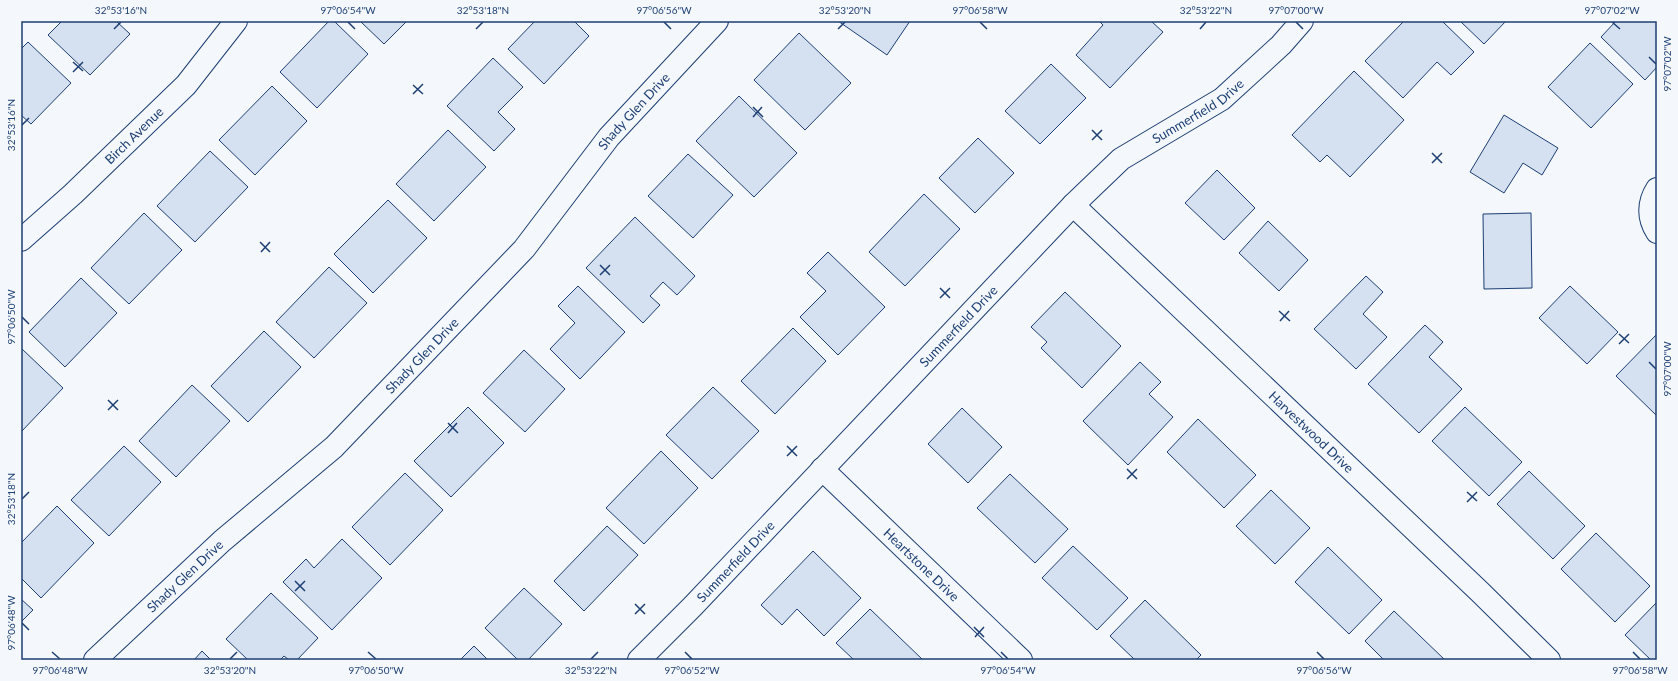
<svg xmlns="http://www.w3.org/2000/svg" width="1678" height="681" viewBox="0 0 1678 681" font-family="Lato,sans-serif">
	<rect width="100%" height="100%" fill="#f4f7fb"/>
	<g fill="#d5e0f0" stroke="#1d3f73">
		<path d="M62,21h54l14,13 -40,41 -42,-40z"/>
		<path d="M329,21h5l34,33 -51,54 -37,-36z"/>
		<path d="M360,21h47l-23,23z"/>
		<path d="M535,21h39l15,15 -45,48 -36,-35z"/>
		<path d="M838,21h72l-23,34z"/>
		<path d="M1099,21h52l12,11 -53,56 -34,-33 27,-30z"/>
		<path d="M1404,21h38l32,31 -23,23 -14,-13 -34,36 -38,-37z"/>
		<path d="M1460,21h46l-22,23z"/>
		<path d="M1616,21h41v46l-12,13 -44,-43z"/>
		<path d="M799,33l52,50 -46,47 -51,-50z"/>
		<path d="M28,42l43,41 -40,41 -10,-9v-66z"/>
		<path d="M1590,43l43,41 -42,44 -43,-41z"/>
		<path d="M493,58l30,29 -25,25 17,17 -21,22 -47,-45z"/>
		<path d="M1051,64l35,34 -46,46 -35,-33z"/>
		<path d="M1354,71l50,49 -54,57 -23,-22 -7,7 -28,-27z"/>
		<path d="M272,86l35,35 -52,54 -36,-35z"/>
		<path d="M739,96l58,57 -43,44 -58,-56z"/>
		<path d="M1504,115l54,33 -16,27 -19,-12 -19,30 -34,-21z"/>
		<path d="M448,130l38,37 -52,54 -38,-37z"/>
		<path d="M978,138l36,35 -39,40 -36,-35z"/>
		<path d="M210,151l38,36 -53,55 -38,-36z"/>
		<path d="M688,154l45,41 -40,43 -45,-42z"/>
		<path d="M1217,170l38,38 -31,32 -39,-37z"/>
		<path d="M924,194l36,35 -55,57 -36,-34z"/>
		<path d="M388,200l39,38 -54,55 -39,-39z"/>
		<path d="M144,213l38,37 -53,54 -38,-36z"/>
		<path d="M1531,213l1,75 -48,1 -1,-75z"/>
		<path d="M635,217l60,59 -18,19 -14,-13 -13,14 10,9 -17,18 -57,-55z"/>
		<path d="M1268,221l40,39 -29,31 -40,-38z"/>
		<path d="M828,252l57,55 -47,48 -38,-38 26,-26 -19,-18z"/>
		<path d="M329,267l38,36 -53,55 -38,-36z"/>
		<path d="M1366,276l17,16 -20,22 24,23 -31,32 -42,-40z"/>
		<path d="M81,278l36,35 -52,54 -36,-35z"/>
		<path d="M578,286l47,46 -45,47 -30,-30 25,-26 -17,-17z"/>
		<path d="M1570,286l48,46 -31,32 -48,-46z"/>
		<path d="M1065,292l56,54 -39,42 -41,-40 6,-6 -16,-15z"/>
		<path d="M1425,325l18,17 -14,15 33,32 -43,44 -51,-49z"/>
		<path d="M793,328l33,33 -51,53 -34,-33z"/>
		<path d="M264,331l37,36 -53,55 -37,-36z"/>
		<path d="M1657,334v82l-41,-40z"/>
		<path d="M21,348l42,40 -42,44z"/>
		<path d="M524,350l41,39 -40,43 -42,-39z"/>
		<path d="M1140,362l21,20 -12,12 24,23 -45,48 -45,-44z"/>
		<path d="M192,385l38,36 -54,56 -37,-36z"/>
		<path d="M713,387l46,44 -47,48 -46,-44z"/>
		<path d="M468,407l36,36 -53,54 -37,-36z"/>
		<path d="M1465,407l57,55 -33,34 -57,-55z"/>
		<path d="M962,408l40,39 -34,36 -40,-39z"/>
		<path d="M1198,419l58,56 -32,33 -57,-56z"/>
		<path d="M124,446l37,36 -52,54 -38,-36z"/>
		<path d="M661,451l37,37 -54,56 -38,-36z"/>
		<path d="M1529,471l56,55 -32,33 -56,-55z"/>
		<path d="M405,473l38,37 -53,55 -38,-38z"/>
		<path d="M1010,474l58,55 -33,34 -58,-55z"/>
		<path d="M1271,490l39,38 -35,36 -39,-38z"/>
		<path d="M57,506l37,37 -53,55 -20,-20v-35z"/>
		<path d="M607,526l31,29 -54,56 -30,-30z"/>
		<path d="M1596,533l54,53 -35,36 -54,-53z"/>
		<path d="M342,539l40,39 -50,52 -49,-48 23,-23 8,9z"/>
		<path d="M1073,546l55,52 -31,32 -55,-52z"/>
		<path d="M1328,547l54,53 -33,34 -54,-52z"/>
		<path d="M813,551l48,47 -37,38 -27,-27 -15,16 -21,-20z"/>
		<path d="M524,588l38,36 -34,36h-10l-33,-32z"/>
		<path d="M271,593l47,45 -21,22h-8l-5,-4 -4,4h-32l-22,-21z"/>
		<path d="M21,599l12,11 -12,12z"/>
		<path d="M1145,600l56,55 -5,5h-61l-25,-24z"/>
		<path d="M1657,602v58h-6l-26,-25z"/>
		<path d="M870,609l53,51h-69l-18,-17z"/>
		<path d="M1394,611l51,49h-61l-19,-19z"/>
		<path d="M474,646l14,14h-28z"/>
		<path d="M202,651l9,9h-17z"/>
	</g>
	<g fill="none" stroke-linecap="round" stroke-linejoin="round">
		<defs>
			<g id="minor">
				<path d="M1657,189c-9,14 -9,29 0,43"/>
				<path id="s1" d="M1073,205l407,387 69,68"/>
				<path id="s2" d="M21,240l52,-46 113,-109 50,-64"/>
				<path id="s3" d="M822,469l199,191"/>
				<path id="s4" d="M95,660l127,-119 112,-94 190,-198 85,-112 108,-116"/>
				<path id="s5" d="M639,660l54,-54 380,-401 48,-46 101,-60 59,-54 21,-24"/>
			</g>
		</defs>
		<use href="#minor" stroke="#1d3f73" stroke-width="24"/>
		<use href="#minor" stroke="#f4f7fb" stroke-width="22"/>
	</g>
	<path fill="none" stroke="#1d3f73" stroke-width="1.5" d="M348,22l7,7M664,22l7,7M980,22l7,7M1296,22l7,7M1612,22l8,7M114,29l7,-7M476,29l7,-7M838,29l7,-7M1200,29l6,-7M1649,57l7,7M73,62l10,9M73,72l10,-10M413,85l10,9M413,94l10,-10M753,107l10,10M753,117l9,-10M22,125l7,-7M1092,130l10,10M1092,140l10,-10M1432,153l10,10M1432,163l10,-10M260,242l10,10M261,252l9,-10M600,265l10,10M600,275l10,-10M940,288l10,10M940,298l10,-10M1279,311l11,10M22,317l7,7M1280,321l9,-10M1619,334l10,9M1619,344l10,-10M1649,362l7,7M108,400l10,10M108,410l10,-10M448,423l10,10M448,433l9,-10M787,446l10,10M787,456l10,-10M1127,469l10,10M1127,479l10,-10M1467,492l10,9M22,499l7,-7M1467,502l10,-10M295,581l10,10M295,591l10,-10M635,604l10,10M635,614l10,-10M22,623l7,7M974,627l10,10M975,637l9,-10M52,652l8,7M368,652l8,7M685,652l7,7M1001,652l7,7M1317,652l7,7M1633,652l7,7M230,659l7,-7M591,659l7,-7"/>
	<g text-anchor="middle" stroke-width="3" stroke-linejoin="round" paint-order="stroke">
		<g font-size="13" fill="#1d3f73" stroke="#f4f7fb">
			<text dy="5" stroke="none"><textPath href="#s5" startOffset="786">Summerfield Drive</textPath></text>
			<text dy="5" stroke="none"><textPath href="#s4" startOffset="771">Shady Glen Drive</textPath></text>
			<text dy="5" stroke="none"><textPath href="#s2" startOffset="154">Birch Avenue</textPath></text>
			<text dy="5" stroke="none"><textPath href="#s5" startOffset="462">Summerfield Drive</textPath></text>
			<text dy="5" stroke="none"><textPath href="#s4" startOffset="447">Shady Glen Drive</textPath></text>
			<text dy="5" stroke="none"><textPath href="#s1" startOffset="329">Harvestwood Drive</textPath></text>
			<text dy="5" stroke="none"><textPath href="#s5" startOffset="138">Summerfield Drive</textPath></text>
			<text dy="5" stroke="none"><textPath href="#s3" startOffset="138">Heartstone Drive</textPath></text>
			<text dy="5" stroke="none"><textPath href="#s4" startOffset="123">Shady Glen Drive</textPath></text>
		</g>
	</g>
	<rect width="1678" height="681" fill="none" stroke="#f4f7fb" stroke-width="44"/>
	<rect x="22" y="22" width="1634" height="637" fill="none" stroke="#1d3f73" stroke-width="1.5"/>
	<g font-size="10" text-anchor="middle" fill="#1d3f73">
		<text x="121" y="14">32°53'16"N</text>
		<text x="348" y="14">97°06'54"W</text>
		<text x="483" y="14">32°53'18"N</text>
		<text x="664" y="14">97°06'56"W</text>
		<text x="845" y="14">32°53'20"N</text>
		<text x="980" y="14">97°06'58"W</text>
		<text x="1206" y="14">32°53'22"N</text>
		<text x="1296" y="14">97°07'00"W</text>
		<text x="1612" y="14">97°07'02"W</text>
		<text transform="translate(1667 64) rotate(-90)" y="4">97°07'02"W</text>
		<text transform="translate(11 125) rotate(-90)" y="4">32°53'16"N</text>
		<text transform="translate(11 317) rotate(-90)" y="4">97°06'50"W</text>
		<text transform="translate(1667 369) rotate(-90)" y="4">97°07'00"W</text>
		<text transform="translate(11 499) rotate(-90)" y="4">32°53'18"N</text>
		<text transform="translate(11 623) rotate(-90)" y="4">97°06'48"W</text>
		<text x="60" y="674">97°06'48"W</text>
		<text x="230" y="674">32°53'20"N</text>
		<text x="376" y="674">97°06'50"W</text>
		<text x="591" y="674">32°53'22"N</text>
		<text x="692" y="674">97°06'52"W</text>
		<text x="1008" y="674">97°06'54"W</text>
		<text x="1324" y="674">97°06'56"W</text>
		<text x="1640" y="674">97°06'58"W</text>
	</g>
</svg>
